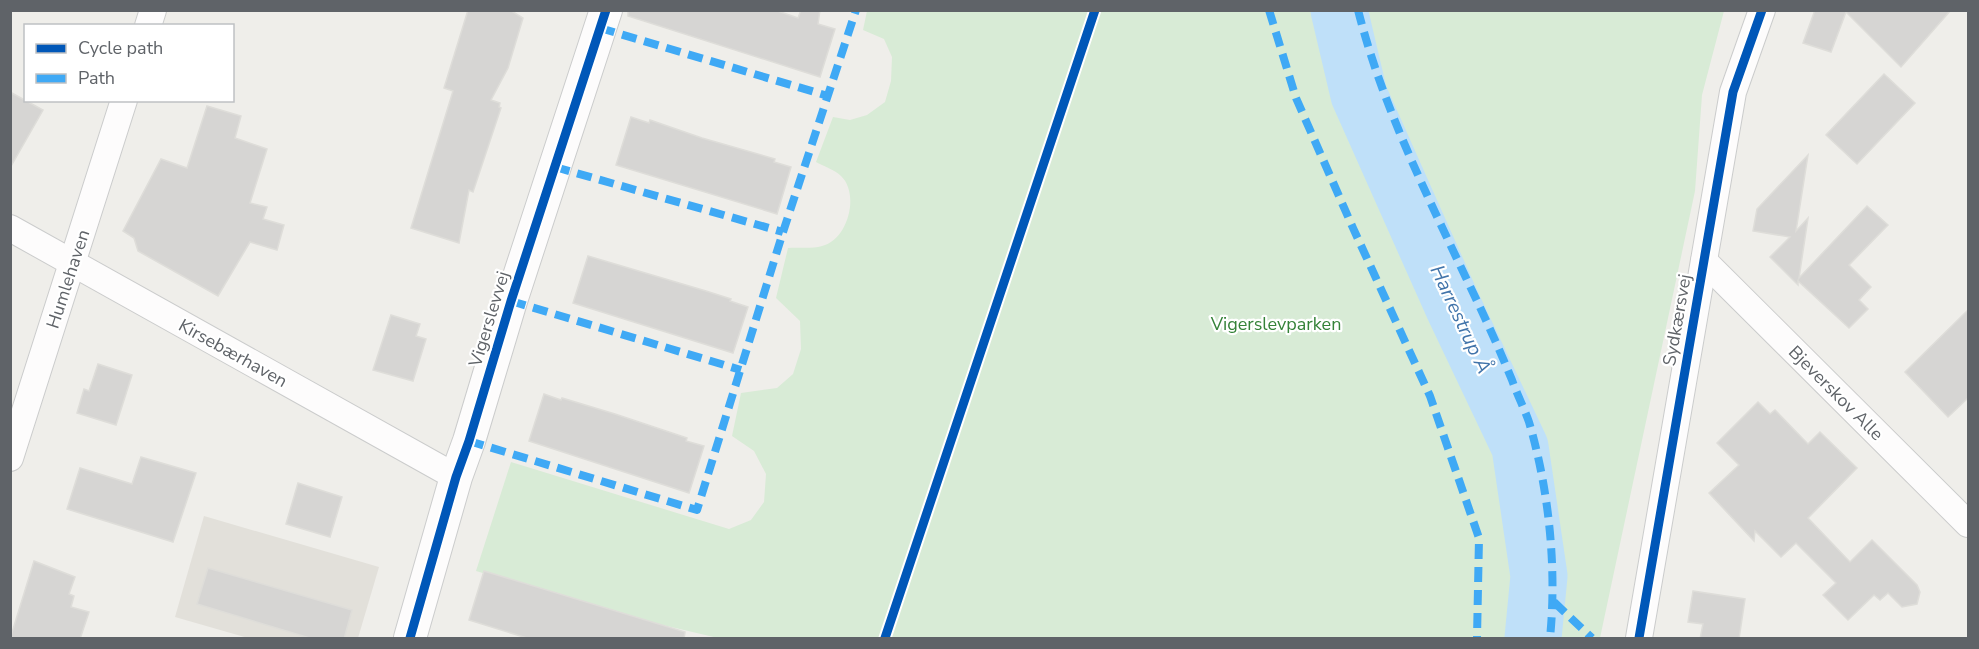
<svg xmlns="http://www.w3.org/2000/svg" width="1979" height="649" viewBox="0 0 1979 649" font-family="'Nunito Sans',sans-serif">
	<rect width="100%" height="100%" fill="#efeeea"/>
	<path fill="#e2e0da" d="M204,516l175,51 -21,71h-110l-73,-21z"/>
	<path fill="#d8ebd6" d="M867,11h857l-22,84 -7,96 -95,447h-882l-68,-16 -174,-51 35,-109 218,67 22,-9 13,-18 2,-28 -12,-23 -22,-15 9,-43 36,-5 16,-14 8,-25 -1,-28 -24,-23 12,-50c11,-1 24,1 34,-2 26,-6 38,-52 19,-70 -6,-6 -18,-10 -25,-14l17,-45 17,3 17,-5 18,-13 6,-21 1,-24 -8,-18 -21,-9z"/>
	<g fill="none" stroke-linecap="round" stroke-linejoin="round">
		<path stroke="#bfe0f9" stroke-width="57" d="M1339,10l20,85 94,211 67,141 19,129 -6,62"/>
	</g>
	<g fill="#d6d5d3" stroke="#deddd9" stroke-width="1.5">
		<path d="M468,10h42l13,8 -15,50 -17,32 9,3 -1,4 2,1 -28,84 -4,-2 -10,53 -48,-15 42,-137 -9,-3z"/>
		<path d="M628,10h147l23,8 3,-8h19l-2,14 17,5 -15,48 -192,-61z"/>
		<path d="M1815,10h136l-50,57 -55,-55 -15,40 -28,-9z"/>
		<path d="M1884,74l31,29 -58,61 -31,-29z"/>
		<path d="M10,92l33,18 -33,58z"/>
		<path d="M207,106l34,10 -6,22 32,11 -17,54 17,4 -4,12 21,6 -7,25 -27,-8 -32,54 -80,-45 -4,-13 -11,-7 38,-72 26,9z"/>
		<path d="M631,117l18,6 1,-3 52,18 73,21 -1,3 17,5 -14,47 -161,-49z"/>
		<path d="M1808,155l-12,76 12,-13 -9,60 68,-72 21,19 -39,40 22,22 -12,13 9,9 -19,19 -51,-47v4l-28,-28 20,-20 -37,-6 4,-22z"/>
		<path d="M588,256l118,35 25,8 -1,2 18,6 -15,46 -160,-50z"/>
		<path d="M1968,310v88l-20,19 -43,-45z"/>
		<path d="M391,315l29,9 -4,12 10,3 -13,42 -40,-11z"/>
		<path d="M98,364l34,11 -16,50 -39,-12 7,-24 5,2z"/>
		<path d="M544,394l17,6 1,-2 53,16 72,24 -1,3 18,5 -15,47 -160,-52z"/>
		<path d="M1758,402l12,12 5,-4 33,34 12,-12 37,36 -49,50 42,44 22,-22 45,45 3,7 -3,12 -15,3 -14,-14 -8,7 -6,-5 -26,25 -25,-25 13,-12 -40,-40 -15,14 -26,-26 -1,10 -45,-48 30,-28 -22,-22z"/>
		<path d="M141,457l55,16 -23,69 -106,-33 13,-41 52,16z"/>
		<path d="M298,483l44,14 -12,40 -44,-13z"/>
		<path d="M34,561l41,16 -6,17 5,2 -3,11 18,5 -9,27h-70z"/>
		<path d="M208,568l144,42 -8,29h-31l-116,-35z"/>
		<path d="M484,571l201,61 -1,7h-154l-61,-19z"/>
		<path d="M1693,591l52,8 -6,40h-39l3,-15 -15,-2z"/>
	</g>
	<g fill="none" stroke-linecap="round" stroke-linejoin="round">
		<defs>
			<g id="minor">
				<path d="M148,26l5,-16"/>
				<path d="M10,228l446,249"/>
				<path d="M1704,261l264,263"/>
				<path d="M10,458l114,-358"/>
				<path d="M1639,638l94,-546 29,-82"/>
			</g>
			<path id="tertiary" d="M410,638l46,-161 13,-36 42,-140 95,-291"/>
		</defs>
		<use href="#minor" stroke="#cbcccc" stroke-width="28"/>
		<use href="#tertiary" stroke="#cbcccc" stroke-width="34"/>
		<use href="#minor" stroke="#fdfcfc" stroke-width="26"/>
		<use href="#tertiary" stroke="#fdfcfc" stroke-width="32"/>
		<g stroke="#3fa9f5" stroke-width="8" stroke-dasharray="15 8" stroke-linecap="butt">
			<path d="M1269,10l27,88 57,130 77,168 49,142 -2,100"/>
			<path d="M1358,10c24,95 68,183 109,270 16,33 31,66 45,100 5,14 12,28 17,42 20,68 28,146 21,216"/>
			<path d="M600,28l228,68"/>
			<path d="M555,167l228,65"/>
			<path d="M511,301l230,69"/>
			<path d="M469,441l228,69 86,-278 73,-222"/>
			<path d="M1554,602l38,36"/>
		</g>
		<defs>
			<g id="cycleway">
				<path d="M410,638l46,-161 13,-36 42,-140 95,-291"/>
				<path d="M885,638l210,-628"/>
				<path d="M1639,638l94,-546 29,-82"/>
			</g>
		</defs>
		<use href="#cycleway" stroke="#fff" stroke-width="13"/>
		<use href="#cycleway" stroke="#0057b8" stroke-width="9"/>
	</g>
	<g text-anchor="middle" stroke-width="4.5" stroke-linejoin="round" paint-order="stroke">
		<g font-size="18" fill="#5f6368" stroke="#fff">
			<text transform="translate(68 279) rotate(-72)" y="6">Humlehaven</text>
			<text transform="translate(489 319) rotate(-73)" y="6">Vigerslevvej</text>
			<text transform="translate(1677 320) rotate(-80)" y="6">Sydkærsvej</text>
			<text transform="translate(233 353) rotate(29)" y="6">Kirsebærhaven</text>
			<text transform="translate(1836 393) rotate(45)" y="6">Bjeverskov Alle</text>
		</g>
		<g font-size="18" fill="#348238" stroke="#fff">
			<text x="1276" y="330">Vigerslevparken</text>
		</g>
		<g font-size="20" font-style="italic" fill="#4174aa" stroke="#fff">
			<text transform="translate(1461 319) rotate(65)" y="7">Harrestrup Å</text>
		</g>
	</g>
	<rect width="1979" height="649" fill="none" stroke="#5f6368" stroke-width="24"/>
	<rect x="24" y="24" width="210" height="78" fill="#ffffff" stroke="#bfc1c3" stroke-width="1.5"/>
	<rect x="36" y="44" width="30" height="9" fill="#0057b8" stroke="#bfc1c3" stroke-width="1.5"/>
	<text x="78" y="54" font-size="18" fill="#5f6368">Cycle path</text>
	<rect x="36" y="74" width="30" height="9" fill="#3fa9f5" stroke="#bfc1c3" stroke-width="1.5"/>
	<text x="78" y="84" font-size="18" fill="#5f6368">Path</text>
</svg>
